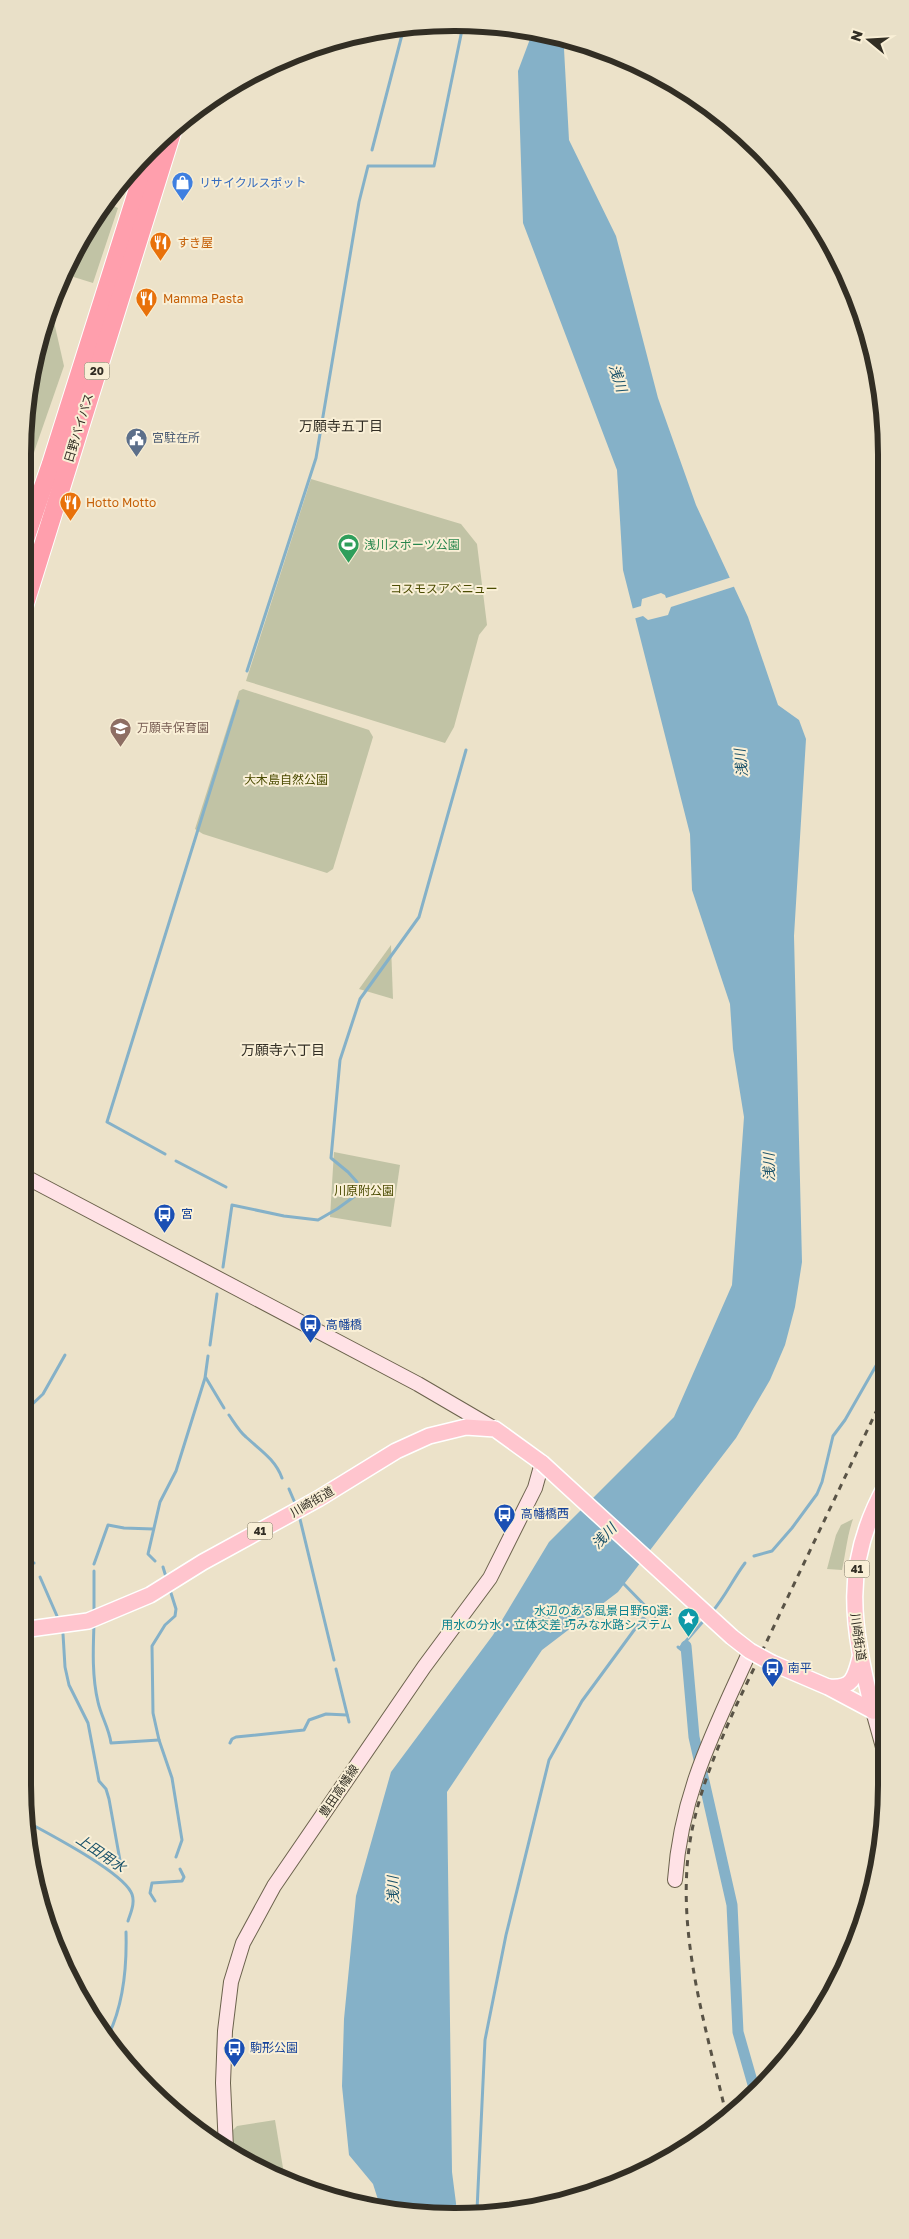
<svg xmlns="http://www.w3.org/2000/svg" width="909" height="2239" viewBox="0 0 909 2239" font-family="'Golos Text','Noto Sans JP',sans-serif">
	<rect width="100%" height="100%" fill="#ece2c9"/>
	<g fill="#c1c3a5">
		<path d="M106,203l12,5 -25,75 -29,-9 16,-35z"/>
		<path d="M48,310l4,3 12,53 -31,89 -10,-3z"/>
		<path d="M311,479l150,45 16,20 10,81 -8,10 -25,92 -9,16 -199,-62z"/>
		<path d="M243,689l126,41 4,7 -40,132 -6,4 -124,-39 -8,-5 44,-138z"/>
		<path d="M391,945l2,54 -34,-10z"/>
		<path d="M334,1152l66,13 -9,62 -61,-10z"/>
		<path d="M853,1519c-6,17 -7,33 -11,51l-15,-1 9,-34 5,-10z"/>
		<path d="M275,2120l10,60 -46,-21 -6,-5 -2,-22 6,-6z"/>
	</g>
	<path fill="#85b1c8" d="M533,31l35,8 -4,10 5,91 47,96 42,162 38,107 52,112 30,88 21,15 7,19 -12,197 8,326 -7,45 -10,38 -15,35 -34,58 -118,154 -76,58 -95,142 5,380 5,39 -59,2 -17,-4 -8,-25 -24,-29 -7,-69 2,-67 12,-123 35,-124 102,-137 56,-93 125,-125 58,-132 12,-168 -11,-68 -3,-45 -38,-114 -2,-56 -67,-264 -6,-100 -94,-247 -5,-152z"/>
	<path fill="#ece2c9" d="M732,577l4,9 -65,21 -3,8 -20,5 -5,-4 -10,3 -2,-10 10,-3 1,-7 19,-6 4,2 1,3z"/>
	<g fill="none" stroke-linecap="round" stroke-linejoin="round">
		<g stroke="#85b1c8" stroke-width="3">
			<path d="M372,150l32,-123"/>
			<path d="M247,671l69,-213 43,-256 9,-36h66l29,-141"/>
			<path d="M165,1154l-58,-32 131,-421"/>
			<path d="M176,1161l50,26"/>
			<path d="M223,1267l9,-62 52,11 34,4 19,-11 18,-13 2,-14 -9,-10 -17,-14 9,-98 20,-61 59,-82 47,-167"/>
			<path d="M210,1345l7,-51"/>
			<path d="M206,1378l18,30"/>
			<path d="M22,1414l21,-20 22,-39"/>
			<path d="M229,1415c5,7 10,16 17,22 14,13 29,22 36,41"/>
			<path d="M289,1489l6,14"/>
			<path d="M299,1515l35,145"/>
			<path d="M754,1556l18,-5 20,-23 25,-34 5,-12 11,-46 12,-16 40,-70"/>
			<path d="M155,1561l-7,-7 12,-52 16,-31 29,-93 3,-22"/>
			<path d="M22,1564l12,-1"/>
			<path d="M94,1564l14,-39 16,3 29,1"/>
			<path d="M163,1567l3,10"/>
			<path d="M40,1577l17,39"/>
			<path d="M621,1581l36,37"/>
			<path d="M170,1590l6,19 -1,7 -10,9 -13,21 1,67 6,27 13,38 10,62 -6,17"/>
			<path d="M94,1610v-39"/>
			<path d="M712,1612c13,-15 21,-33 33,-49"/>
			<path d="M94,1624c-1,26 -2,53 4,78 3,14 11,26 13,41l48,-3"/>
			<path d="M63,1634l2,33 4,18 19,38 11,58 7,8 3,10 12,67"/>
			<path d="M678,1647l5,4 7,37"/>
			<path d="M680,1648l26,-30"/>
			<path d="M336,1669l13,53"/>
			<path d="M230,1743l2,-4 4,-2 68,-7 5,-10 17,-6 21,1"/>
			<path d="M29,1823c22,12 91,48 102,69 5,9 0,20 -3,29"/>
			<path d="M155,1901l-5,-8 2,-10 30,-2 2,-4 -4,-8"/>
			<path d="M107,2038c17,-33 20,-70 19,-106"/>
			<path d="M477,2210l8,-170 21,-105 43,-175 33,-59 61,-83 7,6"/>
		</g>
		<path stroke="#85b1c8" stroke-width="11" d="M686,1646l8,91 38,168 6,127 16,56"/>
		<defs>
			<g id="secondary">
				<path d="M22,1175l396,209 77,45"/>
				<path d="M873,1711l13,47"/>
				<path d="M675,1880c6,-88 40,-151 75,-229"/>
				<path d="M226,2148l-3,-65 2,-52 6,-49 12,-39 31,-57 150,-219 66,-89 45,-90 7,-25"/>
			</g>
			<g id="primary">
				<path d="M22,1630l66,-9 62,-26 53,-33 115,-63 78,-48 33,-15 37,-9 29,2 47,34"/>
				<path d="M772,1663l56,24 45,24"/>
				<path d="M829,1687c23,2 26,-9 31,-29"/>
				<path d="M873,1711c-21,-86 -32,-145 13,-226"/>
			</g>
			<g id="highway">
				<path d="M22,548l29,-84 99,-313"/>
				<path d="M22,613l151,-484"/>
			</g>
		</defs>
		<use href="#secondary" stroke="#6c634d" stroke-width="16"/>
		<use href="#primary" stroke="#fff" stroke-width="18"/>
		<use href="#highway" stroke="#fff" stroke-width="20"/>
		<use href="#secondary" stroke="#ffe2e6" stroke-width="14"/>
		<use href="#primary" stroke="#ffc5ce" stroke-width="15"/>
		<use href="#highway" stroke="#ff9fad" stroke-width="18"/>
		<path stroke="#595346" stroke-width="3" stroke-dasharray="6 6" stroke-linecap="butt" d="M726,2114c-22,-96 -56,-198 -31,-297 9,-38 25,-75 41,-111l149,-313"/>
		<defs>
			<path id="primary-bridge" d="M542,1463l190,174 18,14 22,12"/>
		</defs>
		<use href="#primary-bridge" stroke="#fff" stroke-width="18" stroke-linecap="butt"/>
		<use href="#primary-bridge" stroke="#ffc5ce" stroke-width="15"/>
	</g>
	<defs>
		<symbol id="shop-pin" viewBox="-11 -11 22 30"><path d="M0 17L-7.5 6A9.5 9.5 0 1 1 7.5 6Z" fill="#3f7fe0" stroke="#f9efd6"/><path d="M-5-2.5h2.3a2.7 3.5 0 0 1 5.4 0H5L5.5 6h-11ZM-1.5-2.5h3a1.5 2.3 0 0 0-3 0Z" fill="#fff"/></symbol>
		<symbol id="restaurant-pin" viewBox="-11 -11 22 30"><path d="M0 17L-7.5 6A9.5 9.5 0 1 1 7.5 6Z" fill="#e8710a" stroke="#f9efd6"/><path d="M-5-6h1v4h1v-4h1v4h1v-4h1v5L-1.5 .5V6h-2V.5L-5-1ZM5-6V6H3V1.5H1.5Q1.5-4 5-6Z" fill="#fff"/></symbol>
		<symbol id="civic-pin" viewBox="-11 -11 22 30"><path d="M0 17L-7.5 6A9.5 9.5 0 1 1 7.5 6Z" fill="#5c6f8a" stroke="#f9efd6"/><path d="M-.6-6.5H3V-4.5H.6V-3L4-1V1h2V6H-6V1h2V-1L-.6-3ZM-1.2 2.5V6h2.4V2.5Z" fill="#fff"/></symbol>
		<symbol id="stadium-pin" viewBox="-11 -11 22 30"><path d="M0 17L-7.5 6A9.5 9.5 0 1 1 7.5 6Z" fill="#2e9e5b" stroke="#f9efd6"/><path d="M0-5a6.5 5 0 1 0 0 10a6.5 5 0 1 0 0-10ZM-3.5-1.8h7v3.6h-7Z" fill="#fff"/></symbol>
		<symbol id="school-pin" viewBox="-11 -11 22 30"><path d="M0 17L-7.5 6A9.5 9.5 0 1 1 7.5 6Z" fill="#8d6e63" stroke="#f9efd6"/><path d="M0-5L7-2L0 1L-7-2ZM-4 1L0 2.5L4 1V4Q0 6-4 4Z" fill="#fff"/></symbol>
		<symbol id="bus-pin" viewBox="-11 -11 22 30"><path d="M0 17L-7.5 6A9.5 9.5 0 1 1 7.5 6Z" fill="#1a4fb4" stroke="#f9efd6"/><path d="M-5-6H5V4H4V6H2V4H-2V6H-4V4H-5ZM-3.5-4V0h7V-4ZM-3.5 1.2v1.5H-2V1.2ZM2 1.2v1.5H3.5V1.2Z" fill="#fff"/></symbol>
		<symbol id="sight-pin" viewBox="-11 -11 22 30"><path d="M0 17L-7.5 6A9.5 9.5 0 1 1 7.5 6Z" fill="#0f9aa8" stroke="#f9efd6"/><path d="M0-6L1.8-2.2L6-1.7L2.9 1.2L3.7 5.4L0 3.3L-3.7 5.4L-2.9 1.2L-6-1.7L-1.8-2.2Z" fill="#fff"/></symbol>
	</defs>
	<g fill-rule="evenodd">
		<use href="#shop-pin" x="170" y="170" width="25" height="34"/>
		<use href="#restaurant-pin" x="148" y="230" width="25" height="34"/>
		<use href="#restaurant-pin" x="134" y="286" width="25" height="34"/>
		<use href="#civic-pin" x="124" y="426" width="25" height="34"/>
		<use href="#restaurant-pin" x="58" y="490" width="25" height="34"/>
		<use href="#stadium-pin" x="336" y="532" width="25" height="34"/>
		<use href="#school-pin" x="108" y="716" width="25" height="34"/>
		<use href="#bus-pin" x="152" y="1202" width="25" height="34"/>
		<use href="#bus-pin" x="298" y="1312" width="25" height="34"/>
		<use href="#bus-pin" x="492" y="1502" width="25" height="34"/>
		<use href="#sight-pin" x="676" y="1606" width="25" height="34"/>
		<use href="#bus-pin" x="760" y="1656" width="25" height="34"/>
		<use href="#bus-pin" x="222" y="2036" width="25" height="34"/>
	</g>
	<g text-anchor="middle" stroke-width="4" stroke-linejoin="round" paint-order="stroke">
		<g fill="#f9efd6" stroke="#6e6859" stroke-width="1">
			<rect x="84.5" y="362.5" width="25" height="17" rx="4"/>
			<rect x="247.5" y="1522.5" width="25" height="17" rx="4"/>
			<rect x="844.5" y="1560.5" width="25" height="17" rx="4"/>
		</g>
		<g font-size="11" font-weight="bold" fill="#322e24">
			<text x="97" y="375">20</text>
			<text x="260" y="1535">41</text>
			<text x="857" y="1573">41</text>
		</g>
		<g font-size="12" fill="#366cbe" stroke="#f9efd6" text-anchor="start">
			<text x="199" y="187">リサイクルスポット</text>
		</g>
		<g font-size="12" fill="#c56008" stroke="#f9efd6" text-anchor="start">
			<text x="177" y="247">すき屋</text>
			<text x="163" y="303">Mamma Pasta</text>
			<text x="86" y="507">Hotto Motto</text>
		</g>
		<g font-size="12" fill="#322e24" stroke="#f9efd6">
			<text transform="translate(79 428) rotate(-73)" y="4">日野バイパス</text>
			<text transform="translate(312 1502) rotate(-30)" y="4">川崎街道</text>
			<text transform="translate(858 1637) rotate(82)" y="4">川崎街道</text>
			<text transform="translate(339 1791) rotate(-56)" y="4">豊田高幡線</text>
		</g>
		<g font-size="12" fill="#4e5e75" stroke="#f9efd6" text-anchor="start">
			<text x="152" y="442">宮駐在所</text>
		</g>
		<g font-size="12" fill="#27864d" stroke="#f9efd6" text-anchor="start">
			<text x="364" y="549">浅川スポーツ公園</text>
		</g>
		<g font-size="12" fill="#4b4c03" stroke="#f9efd6">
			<text x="444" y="593">コスモスアベニュー</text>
			<text x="286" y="784">大木島自然公園</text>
			<text x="364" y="1195">川原附公園</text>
		</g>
		<g font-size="12" fill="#785e54" stroke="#f9efd6" text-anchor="start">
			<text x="137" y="732">万願寺保育園</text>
		</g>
		<g font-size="12" fill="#164399" stroke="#f9efd6" text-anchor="start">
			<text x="181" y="1218">宮</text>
			<text x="326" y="1329">高幡橋</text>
			<text x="521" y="1518">高幡橋西</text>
			<text x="788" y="1672">南平</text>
			<text x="250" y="2052">駒形公園</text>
		</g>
		<g font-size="12" fill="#0d838f" stroke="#f9efd6" text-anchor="end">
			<text x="672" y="1615">水辺のある風景日野50選:<tspan x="672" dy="14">用水の分水・立体交差 巧みな水路システム</tspan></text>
		</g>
		<g font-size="14" font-style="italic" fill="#195169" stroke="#f9efd6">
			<text transform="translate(618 378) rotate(72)" y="5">浅川</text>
			<text transform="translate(741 763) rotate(-96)" y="5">浅川</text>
			<text transform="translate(769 1167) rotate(-91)" y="5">浅川</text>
			<text transform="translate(604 1536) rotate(-47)" y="5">浅川</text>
			<text transform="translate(101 1853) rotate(34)" y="5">上田用水</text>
			<text transform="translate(393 1890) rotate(-91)" y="5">浅川</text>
		</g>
		<g font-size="14" fill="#322e24" stroke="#f9efd6">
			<text x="341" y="431">万願寺五丁目</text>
			<text x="283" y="1055">万願寺六丁目</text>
		</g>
	</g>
	<path d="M0 0H909V2239H0ZM454 31H455A423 423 0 0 1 878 454V1785A423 423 0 0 1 455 2208H454A423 423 0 0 1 31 1785V454A423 423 0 0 1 454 31Z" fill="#e9e0c8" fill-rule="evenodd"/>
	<path fill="none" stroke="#322e24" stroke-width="6" d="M454 31H455A423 423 0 0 1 878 454V1785A423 423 0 0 1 455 2208H454A423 423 0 0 1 31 1785V454A423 423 0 0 1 454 31Z"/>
	<g transform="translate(869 40) rotate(288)" stroke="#f9efd6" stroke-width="4" paint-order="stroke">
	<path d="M0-4L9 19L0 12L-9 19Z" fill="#322e24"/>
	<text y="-8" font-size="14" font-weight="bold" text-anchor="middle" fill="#322e24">N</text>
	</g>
</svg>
